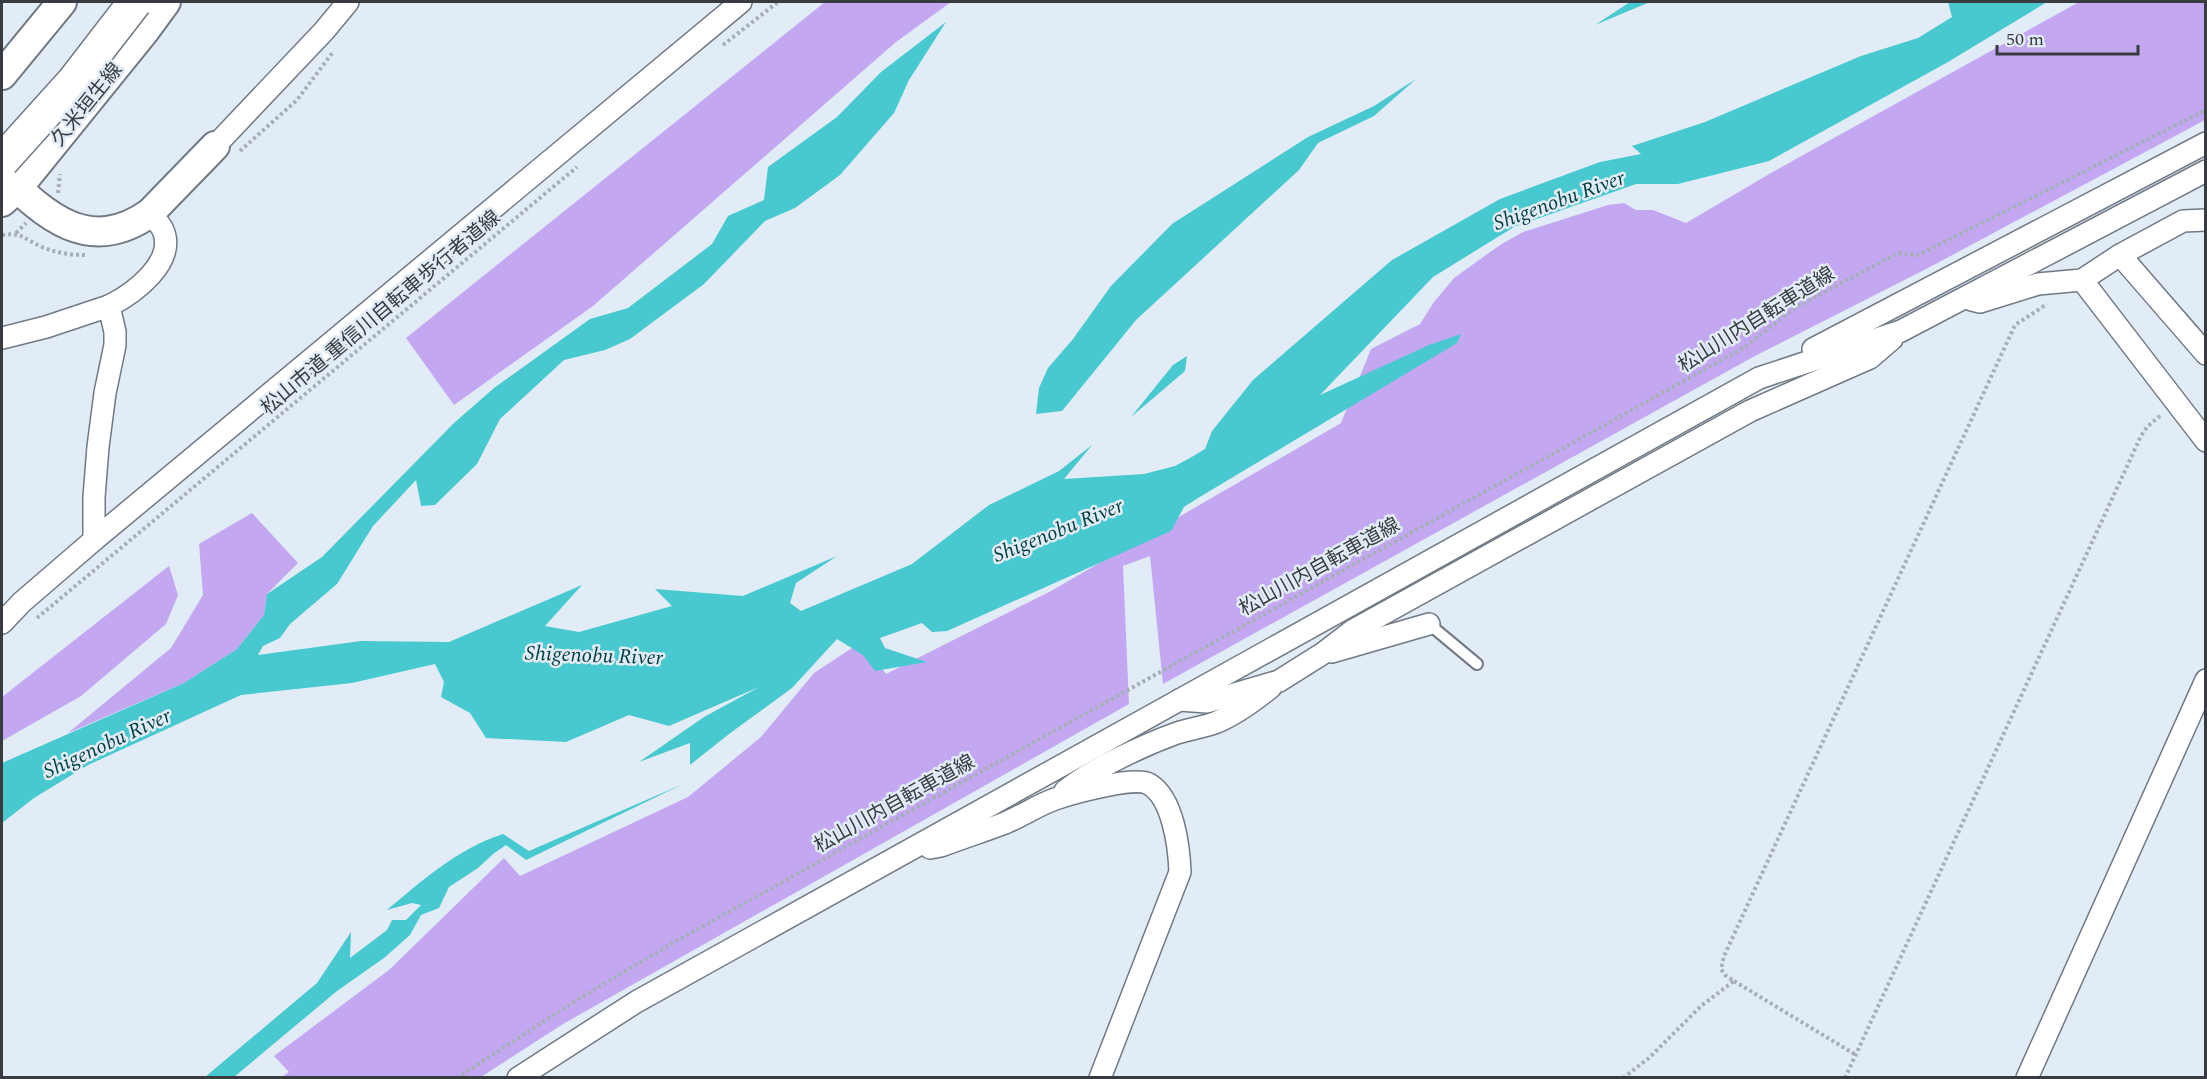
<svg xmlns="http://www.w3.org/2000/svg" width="2207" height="1079" viewBox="0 0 2207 1079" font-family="Spectral,'Noto Sans JP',serif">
	<rect width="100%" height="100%" fill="#e2ecf7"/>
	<g fill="#c3a7f1">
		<path d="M825,2h126l-55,40 -303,264 -139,99 -48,-67z"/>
		<path d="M2079,2h126v118l-277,148 -175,89 -590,327 -13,-128 -27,10 6,138 -566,320 -82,53h-199l7,-5 -15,-16 115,-86 115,-112 16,18 168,-79 73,-60 53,-64 47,-31 25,32 165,-83 290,-168 30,-74 49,-25 14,-22 20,-24 46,-33 23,-13 85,-27 16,-2 12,7h17l33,13 85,-50z"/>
		<path d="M252,513l46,50 -31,31 -3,21 -27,34 -53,34 -116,50 103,-85 32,-53 -4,-51z"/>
		<path d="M169,566l9,29 -12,29 -85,72 -79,45v-44z"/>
	</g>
	<g fill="#47c9cf">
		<path d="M1630,2h20l-55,23z"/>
		<path d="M1948,2h99l-99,60 -179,99 -91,23h-42l-122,43 -81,50 -113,118 109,-50 32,-11 -4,9 -259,155 -14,9 -13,24 -224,100 -15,1 -10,-9 -42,15 5,10 42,14 -52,9 -12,-16 -26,-16 -45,49 -63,46 -39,31v-22l-51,19 65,-45 55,-30 -90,39 -40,-11 -63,27 -80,-4 -16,-25 -29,-16 3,-15 -9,-18 -83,19 -111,12 -153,70 -54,33 -32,25v-60l182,-80 53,-34 27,-34 3,-21 55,-37 132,-134 40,-35 96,-69 38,-11 84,-64 16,-28 36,-16 4,-33 69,-50 44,-45 65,-50 -37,58 -15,33 -54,62 -45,33 -30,13 -61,63 -74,55 -25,11 -41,10 -64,59 -23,45 -42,41 -14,1 -5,-26 -43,46 -36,58 -47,40 -10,14 -17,8 -5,9 103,-14 88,1 133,-57 -37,41 34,6 93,-26 -17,-17 88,7 94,-40 -41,27 -6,20 11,8 111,-47 77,-59 70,-34 33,-26 -28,34 80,-5 31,-8 15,-8 15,-9 7,-18 41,-51 139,-120 108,-61 100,-37 41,-8 -9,-8 73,-24 156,-66 57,-18 34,-21z"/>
		<path d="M1416,79l-42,37 -56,27 -19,27 -163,150 -74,91 -26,3 3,-26 9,-20 25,-29 38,-53 61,-62 136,-87 66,-31z"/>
		<path d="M1187,356l-2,15 -54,46 42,-52z"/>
		<path d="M683,784l-157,76 -20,-15 -13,9 -15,14 -29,19 -10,21 -18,7 -11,20 -26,23 -47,33 -103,86h-29l112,-94 34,-51 -1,26 37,-28 5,-10h14l15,-15 -9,-2 -25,7c36,-30 70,-61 116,-76l26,17z"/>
	</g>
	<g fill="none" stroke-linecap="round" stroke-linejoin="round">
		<defs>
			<path id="lane" d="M1429,624l48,40"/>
			<g id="street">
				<path d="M215,146l109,-115 24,-29"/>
				<path d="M2120,255l86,99"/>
				<path d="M2082,280l124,161"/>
				<path d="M1972,300l8,2 58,-18 44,-4 38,-25 63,-34 23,-1"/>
				<path d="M2,338l44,-11 63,-21"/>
				<path d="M1813,349l393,-206"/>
				<path d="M94,540l647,-538"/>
				<path d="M2,623l20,-21 72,-62v-43l4,-50 7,-54 10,-48v-13l-6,-26c24,-12 70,-45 53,-78 -3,-5 -8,-10 -12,-15"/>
				<path d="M1332,652l97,-28"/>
				<path d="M1179,700l28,2 72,-21 43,-27 30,-23 398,-220 120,-53 22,-19"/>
				<path d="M1065,791c27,-22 79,-46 112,-58 13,-4 27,-6 40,-11 19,-8 38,-22 54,-35"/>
				<path d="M930,848l11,-2c21,-8 43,-15 64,-23 17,-7 33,-18 50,-24 18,-6 79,-23 94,-15 24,14 30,62 31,88l-80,206"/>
				<path d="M518,1078l118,-76 1123,-624 142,-47 305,-160"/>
				<path d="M2027,1078l179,-398"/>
			</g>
			<g id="secondary">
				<path d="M2,75l60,-73"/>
				<path d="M2,173c43,43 87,83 148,40l65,-67"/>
				<path d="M2,202l15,-13 127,-157 22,-30"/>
			</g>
		</defs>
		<use href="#lane" stroke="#717a84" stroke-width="14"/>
		<use href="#street" stroke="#717a84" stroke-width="24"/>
		<use href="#secondary" stroke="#717a84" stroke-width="32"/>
		<g stroke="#a6aeb7" stroke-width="4" stroke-dasharray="3 3" stroke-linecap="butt">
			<path d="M723,45l55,-43"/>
			<path d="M240,151l57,-51 36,-48"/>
			<path d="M58,193l2,-19"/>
			<path d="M16,233l10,-10"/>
			<path d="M2,235c22,-3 21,4 40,12 14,6 29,8 44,8"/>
			<path d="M37,618l540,-451"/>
			<path d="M1734,981l122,74"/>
			<path d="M457,1078l120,-78 94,-56 1074,-597 50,-39 103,-55 20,2 288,-145"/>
			<path d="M1623,1078l26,-20 52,-52 33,-25 -9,-6 -4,-6 3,-13 291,-631 32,-21"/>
			<path d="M1845,1078l296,-642 6,-9 15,-13"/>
		</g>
		<use href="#lane" stroke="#fff" stroke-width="10"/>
		<use href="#street" stroke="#fff" stroke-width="21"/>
		<use href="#secondary" stroke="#fff" stroke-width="28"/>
		<defs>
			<path id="highway-bridge" d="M2,161l72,-80 61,-79"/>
		</defs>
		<use href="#highway-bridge" stroke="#717a84" stroke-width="36" stroke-linecap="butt"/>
		<use href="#highway-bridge" stroke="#fff" stroke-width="33"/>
	</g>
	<g text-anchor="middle" stroke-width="5" stroke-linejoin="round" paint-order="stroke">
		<g font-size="20" fill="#383c41" stroke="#e2ecf7">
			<text transform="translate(86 104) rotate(-51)" y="7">久米垣生線</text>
			<text transform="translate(380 312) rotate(-40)" y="7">松山市道 重信川自転車歩行者道線</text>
			<text transform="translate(1756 319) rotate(-32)" y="7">松山川内自転車道線</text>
			<text transform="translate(1319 566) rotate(-29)" y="7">松山川内自転車道線</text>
			<text transform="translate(894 803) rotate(-29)" y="7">松山川内自転車道線</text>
		</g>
		<g font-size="21" font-style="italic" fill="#003e41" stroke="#e2ecf7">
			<text transform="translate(1559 200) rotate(-20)" y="7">Shigenobu River</text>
			<text transform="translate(1058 530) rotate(-22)" y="7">Shigenobu River</text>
			<text transform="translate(594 655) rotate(2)" y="7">Shigenobu River</text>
			<text transform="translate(107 743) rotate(-25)" y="7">Shigenobu River</text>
		</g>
	</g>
	<rect width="2207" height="1079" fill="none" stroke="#383c41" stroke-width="6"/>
	<path d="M1997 45v9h141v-9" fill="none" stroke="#383c41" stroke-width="3"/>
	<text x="2006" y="45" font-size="18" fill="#383c41" stroke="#e2ecf7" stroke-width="4.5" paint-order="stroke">50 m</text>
</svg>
